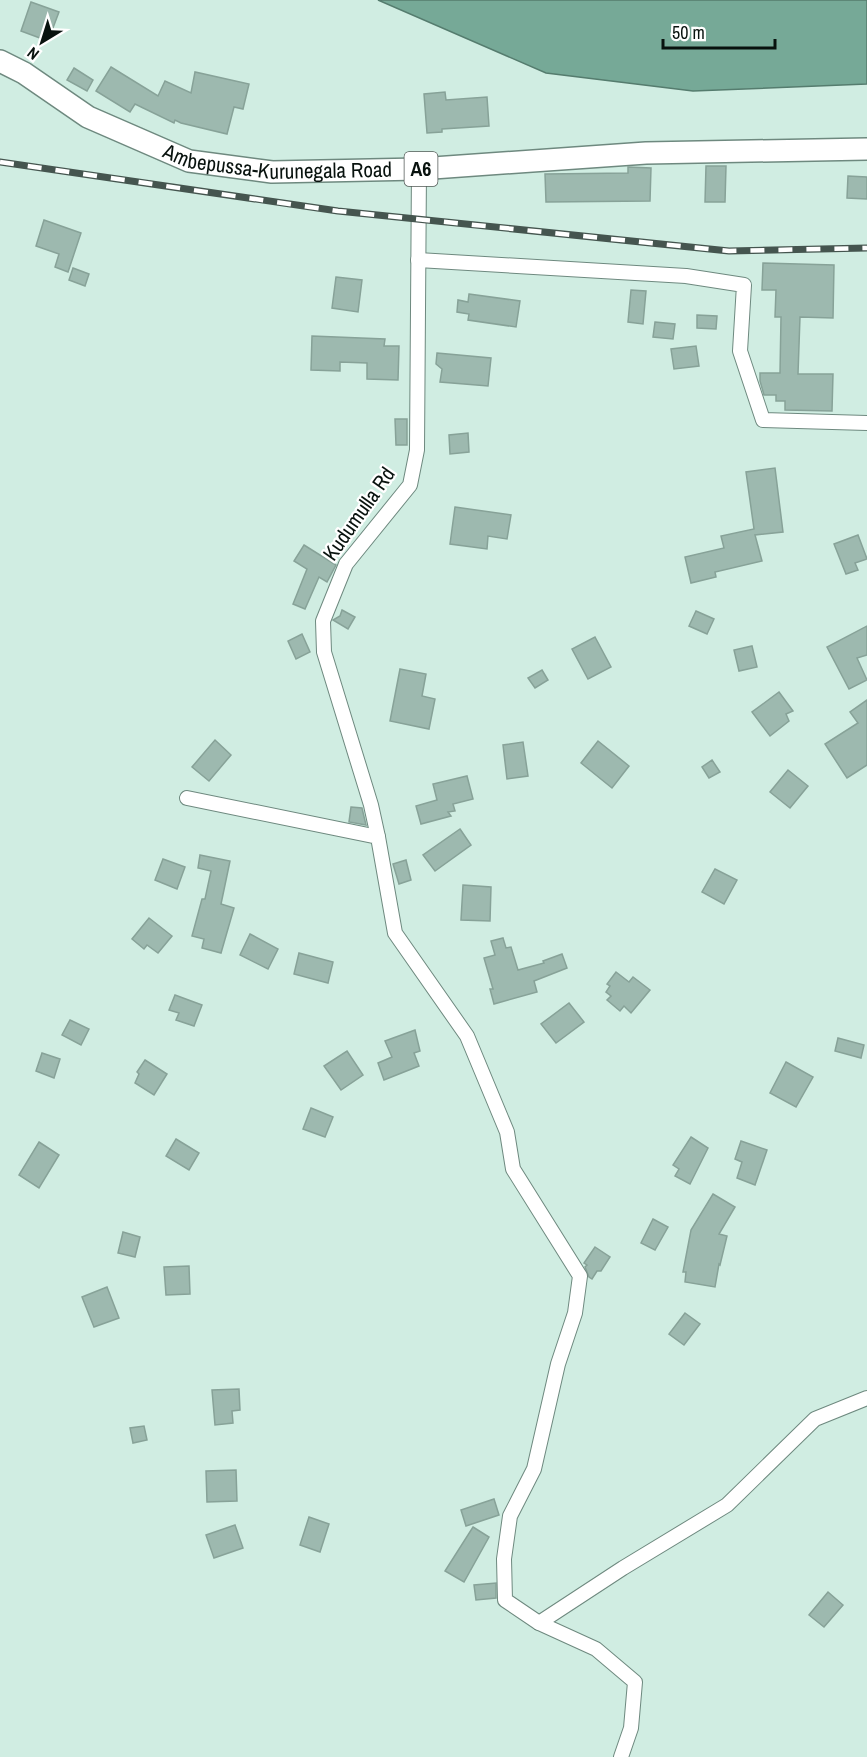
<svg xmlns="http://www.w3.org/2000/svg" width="867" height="1757" viewBox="0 0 867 1757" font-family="'Archivo Narrow',sans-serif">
	<rect width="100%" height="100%" fill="#d0ede2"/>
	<path fill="#76a997" stroke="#557c6e" stroke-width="1.5" d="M378,0h489v84l-174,7 -147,-18z"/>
	<g fill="#9db9af" stroke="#87a298" stroke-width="1.5">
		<path d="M31,2l28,10 -11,29 -27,-10z"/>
		<path d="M111,67l47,29 7,-15 26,12 4,-21 54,12 -6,25 -9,-2 -7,27 -46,-11 -6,-3 -1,3 -39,-19 -5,8 -34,-21z"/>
		<path d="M74,68l19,12 -6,11 -20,-11z"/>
		<path d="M445,92l1,8 41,-3 2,29 -47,3v3l-15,1 -3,-39z"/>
		<path d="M706,166h20l-1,36h-20z"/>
		<path d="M628,167l23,1 -1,33 -104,1 -1,-28 83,-1z"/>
		<path d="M848,176l19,1v22l-20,-1z"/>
		<path d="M44,220l37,13 -13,39 -13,-5 4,-13 -23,-8z"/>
		<path d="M763,263l71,2 -1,53 -33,-1 -2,57h35l-1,37 -47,-1v-9h-9v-6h-12l-4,-14v-8h20l1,-56h-6l1,-27h-14z"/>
		<path d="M73,268l16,6 -4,12 -16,-6z"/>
		<path d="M336,277l26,3 -4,32 -26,-4z"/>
		<path d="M631,290l15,1 -3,33 -15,-2z"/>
		<path d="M469,294l51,7 -4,26 -48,-7 1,-6 -12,-2 1,-12 10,2z"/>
		<path d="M697,315l20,1 -1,13 -19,-1z"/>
		<path d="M655,322l20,2 -2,15 -20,-2z"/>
		<path d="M312,336l73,3 -1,7h15l-1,34 -31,-1v-16l-27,-1v9l-29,-1z"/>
		<path d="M696,346l3,20 -25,3 -3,-20z"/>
		<path d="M437,353l54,5 -3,28 -48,-4 2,-13 -6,-5z"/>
		<path d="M395,419h12v26h-11z"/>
		<path d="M468,433l1,19 -19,2 -1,-19z"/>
		<path d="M775,468l8,64 -28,3 7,26 -47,11 1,5 -25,6 -6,-26 39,-9 -3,-12 33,-7 -8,-57z"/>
		<path d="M455,507l56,8 -4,24 -19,-3 -1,13 -37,-5z"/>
		<path d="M858,535l9,24 -12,4 3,7 -12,4 -12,-30z"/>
		<path d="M304,545l32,20 -9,17 -8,-5 -14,32 -12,-5 14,-35 -13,-8z"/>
		<path d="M342,610l13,7 -7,12 -15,-9 7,-4z"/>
		<path d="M696,611l18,8 -7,15 -18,-8z"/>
		<path d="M867,626v29l-10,3 10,22 -18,9 -22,-42z"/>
		<path d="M302,634l8,18 -14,7 -8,-18z"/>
		<path d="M595,637l16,30 -23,12 -16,-30z"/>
		<path d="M752,646l5,21 -18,4 -5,-21z"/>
		<path d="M400,669l26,5 -4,22 13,3 -6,30 -39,-8z"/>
		<path d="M542,670l6,10 -13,8 -7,-10z"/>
		<path d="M779,692l14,19 -7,3 3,7 -19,15 -18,-24z"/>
		<path d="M867,700v65l-20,13 -22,-34 33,-21 -8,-11z"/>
		<path d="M215,740l16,15 -22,26 -17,-14z"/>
		<path d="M598,741l31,25 -17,22 -31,-25z"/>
		<path d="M523,742l5,34 -21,3 -4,-34z"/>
		<path d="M712,760l8,12 -11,6 -7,-11z"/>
		<path d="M788,770l20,16 -18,22 -20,-16z"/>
		<path d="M467,776l6,23 -20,5 2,7 -7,1 3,4 -30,8 -5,-18 21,-6 -4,-16z"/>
		<path d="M351,807l11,1 4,17 -17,-3z"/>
		<path d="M460,829l11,16 -36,26 -12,-16z"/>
		<path d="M200,855l30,6 -9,43 13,4 -13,45 -19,-5 2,-9 -12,-3 10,-37h3l6,-28 -13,-3z"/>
		<path d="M163,859l22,8 -8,22 -22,-9z"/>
		<path d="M406,860l5,20 -12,4 -6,-20z"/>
		<path d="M715,869l22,11 -13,24 -22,-12z"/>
		<path d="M463,885l28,2 -1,34 -29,-1z"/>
		<path d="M149,918l23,18 -14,17 -11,-8 -3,4 -12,-10z"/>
		<path d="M250,934l28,15 -10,20 -28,-14z"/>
		<path d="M503,938l3,10 5,-1 7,23 26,-7 -1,-2 19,-7 5,14 -33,13 3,11 -43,12 -4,-15h3l-9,-31 11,-3 -4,-14z"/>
		<path d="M299,953l34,9 -5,21 -34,-9z"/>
		<path d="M616,972l13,10 4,-5 17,13 -19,23 -7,-7 -4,5 -13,-11 4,-4 -5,-4 4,-6 -3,-2z"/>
		<path d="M175,995l27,10 -8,21 -18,-6 3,-7 -10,-3z"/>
		<path d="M569,1003l15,19 -28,21 -15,-19z"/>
		<path d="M70,1020l19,9 -8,16 -19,-10z"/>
		<path d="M415,1030l5,21 -6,2 5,13 -35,14 -6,-17 14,-6 -7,-16z"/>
		<path d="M838,1038l26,7 -3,13 -26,-7z"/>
		<path d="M347,1051l16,24 -22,15 -17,-24z"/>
		<path d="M42,1053l18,6 -6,19 -18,-7z"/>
		<path d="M145,1060l22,14 -13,21 -19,-12 4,-9 -2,-2z"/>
		<path d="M786,1062l27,15 -17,30 -26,-14z"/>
		<path d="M311,1108l22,9 -8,20 -22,-8z"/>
		<path d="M691,1137l17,11 -18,36 -15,-8 4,-7 -6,-4z"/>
		<path d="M176,1139l23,14 -10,17 -23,-14z"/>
		<path d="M741,1141l26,9 -12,35 -18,-7 5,-16 -7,-3z"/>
		<path d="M39,1142l20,13 -20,33 -20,-13z"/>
		<path d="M713,1194l22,13 -16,27 8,2 -7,29 -1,-1 -4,23 -30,-5 1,-10h-3l8,-42z"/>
		<path d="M653,1219l15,8 -13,23 -14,-7z"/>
		<path d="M123,1232l17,5 -5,20 -17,-4z"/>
		<path d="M595,1247l15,10 -9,14h-4l-5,8 -3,-2 -4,-10 2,-2 -3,-2z"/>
		<path d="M189,1266l1,28 -24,1 -2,-28z"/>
		<path d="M107,1287l12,31 -25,9 -12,-30z"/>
		<path d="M685,1313l15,11 -16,21 -15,-11z"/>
		<path d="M239,1389l1,21 -8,1 1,12 -18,2 -3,-35z"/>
		<path d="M144,1426l3,14 -14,3 -3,-15z"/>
		<path d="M236,1470l1,31 -30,1 -1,-31z"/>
		<path d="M494,1499l5,16 -33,11 -5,-16z"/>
		<path d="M309,1517l20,7 -9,28 -20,-7z"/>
		<path d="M235,1525l8,23 -29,10 -8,-23z"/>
		<path d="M473,1527l16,10 -25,45 -19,-11z"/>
		<path d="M496,1583v15l-20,2 -2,-15z"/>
		<path d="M828,1592l15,13 -19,22 -15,-12z"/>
	</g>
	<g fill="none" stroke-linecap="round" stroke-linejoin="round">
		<defs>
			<g id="minor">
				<path d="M418,260l268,16 58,9 -4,66 23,69 104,3"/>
				<path d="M187,798l191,39 17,96 72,103 40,96 6,37 67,107 -5,37 -17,51 -24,105 -24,47 -6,43 1,41 34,23 57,26 39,33 -4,46 -10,29"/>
				<path d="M378,837l-7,-32 -47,-153 -1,-31 23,-57 64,-79 7,-35 2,-281"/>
				<path d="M539,1623l84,-55 104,-63 88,-86 52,-21"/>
			</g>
			<g id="trunk">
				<path id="s1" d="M0,61l24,12 64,44 101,44 83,11 147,-3 227,-16 221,-4"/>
			</g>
		</defs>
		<use href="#minor" stroke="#6e897f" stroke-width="16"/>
		<use href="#trunk" stroke="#6e897f" stroke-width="24"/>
		<use href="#minor" stroke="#fff" stroke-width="14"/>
		<use href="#trunk" stroke="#fff" stroke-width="21"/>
		<defs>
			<path id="rail" d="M0,162l338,49 391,40 138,-3"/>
		</defs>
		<use href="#rail" stroke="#45554f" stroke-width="7"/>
		<use href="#rail" stroke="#fff" stroke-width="4.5" stroke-dasharray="14" stroke-linecap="butt"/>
	</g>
	<g text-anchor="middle" stroke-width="4.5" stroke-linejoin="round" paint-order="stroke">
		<rect fill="#fff" stroke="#525956" stroke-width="1.5" x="404.5" y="152" width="33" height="34" rx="4.5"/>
		<g font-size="20" font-weight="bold" fill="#08120e">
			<text x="421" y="176">A6</text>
		</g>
		<g font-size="21" fill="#08120e" stroke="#fff">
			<text dy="7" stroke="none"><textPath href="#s1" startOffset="303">Ambepussa-Kurunegala Road</textPath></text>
			<text transform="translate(359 514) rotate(-55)" y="7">Kudumulla Rd</text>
		</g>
	</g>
	<g transform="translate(42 42) rotate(218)" stroke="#ffffff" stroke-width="4.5" paint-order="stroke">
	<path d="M0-4.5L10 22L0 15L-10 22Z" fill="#08120e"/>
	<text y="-9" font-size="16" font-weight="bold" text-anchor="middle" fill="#08120e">N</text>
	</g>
	<path d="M663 39v9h112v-9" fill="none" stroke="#08120e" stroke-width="3"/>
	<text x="672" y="39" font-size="18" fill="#08120e" stroke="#ffffff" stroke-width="4.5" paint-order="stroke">50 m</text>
</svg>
